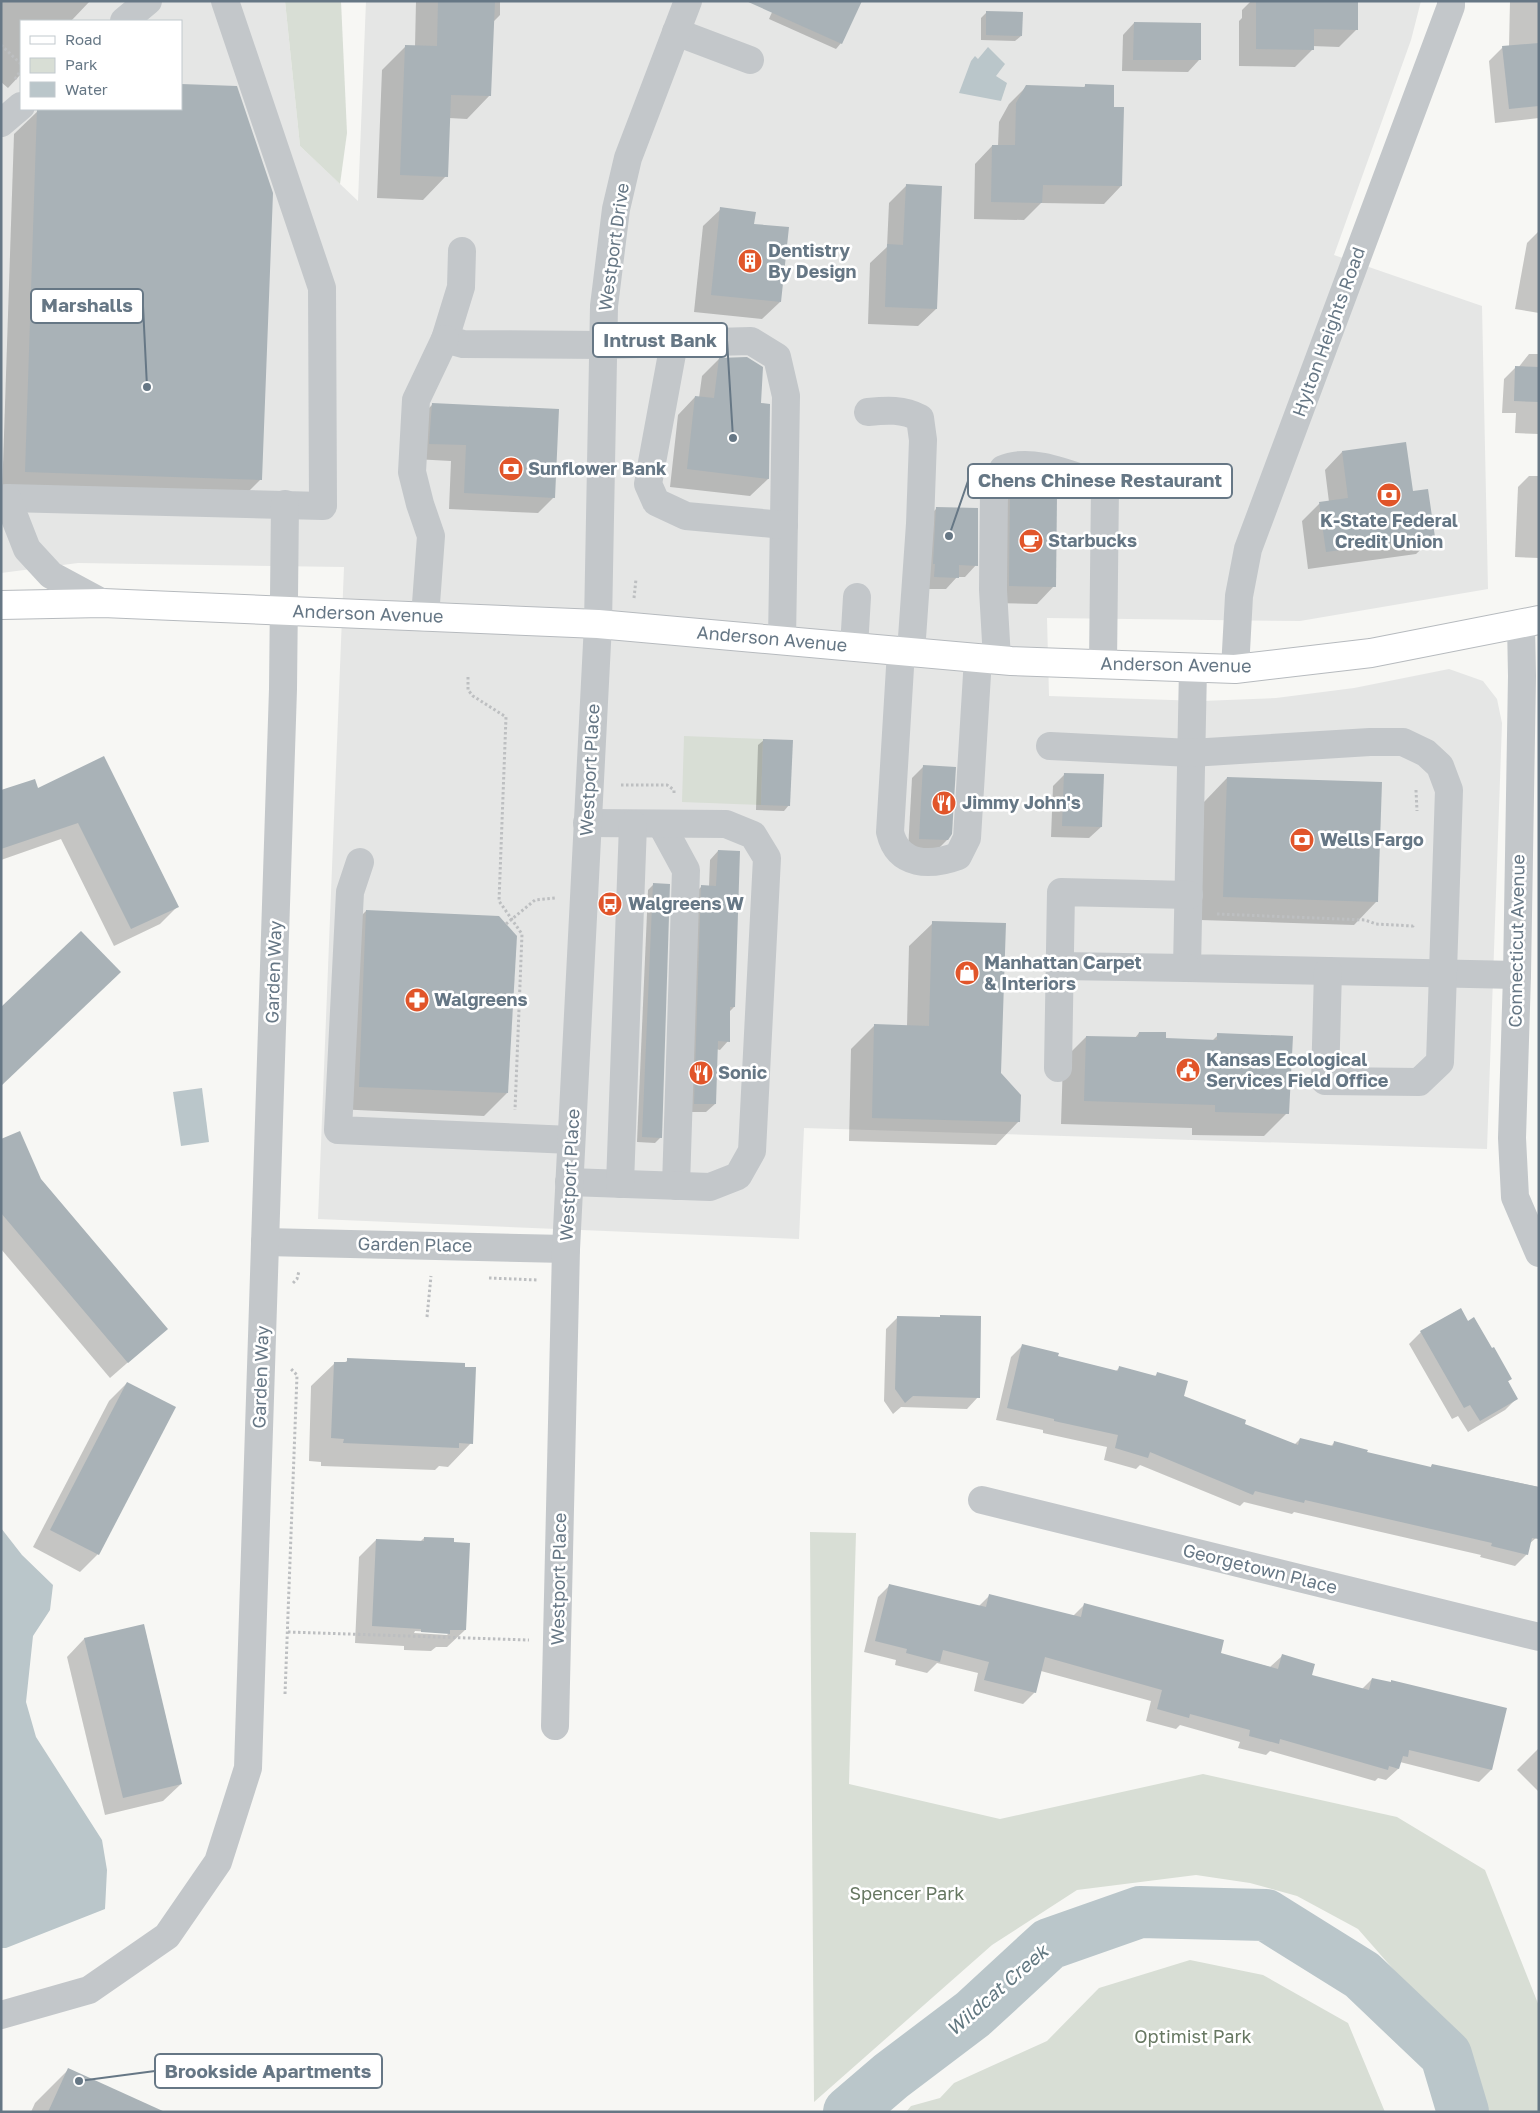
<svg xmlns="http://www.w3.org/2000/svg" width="1540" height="2113" viewBox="0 0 1540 2113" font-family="'Golos Text',sans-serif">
	<rect width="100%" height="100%" fill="#f7f7f4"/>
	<path fill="#e5e6e5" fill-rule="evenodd" d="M1,1h284l15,145 58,55 8,-200h1055l-10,39 -77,215 148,51 6,283 -188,32 -253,-3 2,78 153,5 74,-3 78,-10 95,-19 34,12 14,18 5,24 -15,426 -683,-21 -5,111 -481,-20 26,-652 -266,-4 -77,10zM21,21h160v88h-160z"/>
	<g fill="#d8ded5">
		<path d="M285,1h56l6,132 -7,51 -40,-38z"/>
		<path d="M684,736l79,3 -2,66 -79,-3z"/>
		<path d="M810,1532l46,1 -7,251 151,35 203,-45 194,43 88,53 54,136v106h-57l-23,-59 -44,-59 -57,-65 -61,-33 -47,-13 -54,-8 -119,15 -85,55 -178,157z"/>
		<path d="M1190,1960l73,15 85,48 37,89h-479l5,-6 29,-8 14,-15 93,-42 52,-53z"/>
	</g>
	<g fill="#bac6ca">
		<path d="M988,47l17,17 -9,12 11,7 -6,18 -42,-8 12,-32 4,-5 3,3z"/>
		<path d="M202,1088l7,54 -28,4 -8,-54z"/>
		<path d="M1,1528l21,27 31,30 -3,25 -17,26 -7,66 10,35 66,103 5,30 -2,39 -99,39h-5z"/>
	</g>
	<g fill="#0003" fill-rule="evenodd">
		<path d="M1,1h89l-19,20h-50v53l-13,14 -7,-6z"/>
		<path d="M416,1h84v14l-7,7 -3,73 -23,24 -18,-1 -3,58 -23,24 -46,-2 5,-128 23,-23h10z"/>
		<path d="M777,1l64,42 -5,6 -67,-30z"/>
		<path d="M1251,1h106v28l-18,18 -27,-1v4l-17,17 -56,-1v-45l3,-3v-8z"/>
		<path d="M1510,1h29v117l-44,5 -6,-62 14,-14h6z"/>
		<path d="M987,12l34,24 -6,5 -34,-1v-22z"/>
		<path d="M1134,23l65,37 -11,12 -66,-1 1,-36z"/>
		<path d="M1086,85l27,23 8,78 -17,18 -63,-1 -17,17 -50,-1 1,-55 17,-18h6l1,-24 10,-18 18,-18 56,2z"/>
		<path d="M40,109h141l79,371 -23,23 -235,-8 12,-361z"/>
		<path d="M906,186l30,123 -18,17 -50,-2 2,-61 17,-16 2,-44z"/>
		<path d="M721,209l32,16 27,77 -18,17 -68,-7 9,-86z"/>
		<path d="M1539,231v82l-24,-4 12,-66z"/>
		<path d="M1529,354h10v80l-24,-1 1,-20h-14l2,-34 11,-11h3z"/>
		<path d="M719,359l40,45 9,75 -18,17 -80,-9 8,-72 17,-18 4,1 3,-22z"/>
		<path d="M432,405l122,92 -16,16 -89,-4 2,-48 -37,-2 3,-39z"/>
		<path d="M1342,452l70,41 22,44 -18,17 -108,15 -6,-48 17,-17 10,-2 -4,-32z"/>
		<path d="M1529,476h10v82l-24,-1 3,-70z"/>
		<path d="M1010,497l44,89 -17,18 -45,-1v-88z"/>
		<path d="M937,508l39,57 -11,12h-8l-11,12h-23l2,-69z"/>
		<path d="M764,740l25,65 -5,6 -28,-1 2,-65z"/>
		<path d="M104,758l73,149 -17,17 -46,22 -53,-107 -60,21v-68l36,-2z"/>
		<path d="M924,766l23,74 -12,12 -27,-2 4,-72z"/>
		<path d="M1065,774l36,53 -12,11 -38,-1 2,-51z"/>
		<path d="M1227,778l150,123 -23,24 -154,-5 4,-118z"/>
		<path d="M718,851l16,156 -5,5 -1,29 -8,9 -4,-1 -1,55 -9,8h-20l7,-217 9,-9 7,1 1,-27z"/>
		<path d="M653,885l8,252 -6,6 -18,-1 11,-252z"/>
		<path d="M366,911l141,182 -23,23 -148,-7 7,-175z"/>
		<path d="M933,923l86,198 -23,24 -147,-4 2,-92 23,-23h33l2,-80z"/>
		<path d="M1139,1033l26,7 47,1 6,-6 69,78 -23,23 -72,-1v-7l-131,-4 2,-64 23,-23 48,2z"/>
		<path d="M1,1140l39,40 126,149 -56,49 -109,-129z"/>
		<path d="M1460,1309l8,13 43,57 -4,3 10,16 -12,12 -37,22 -10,-16 -6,3 -43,-75 12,-12z"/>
		<path d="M897,1318l81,79 -11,12 -66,-2 -8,7 -9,-13 2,-72z"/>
		<path d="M1022,1346l34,11 59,15 5,-5 34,10 3,-3 25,22 61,29 51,20 6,-6 31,7 3,-3 32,10 64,15 2,-3 107,22 -3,51 -7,6 -2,10 -12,12 -35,-9 1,-2 -187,-43 -2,2 -48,-12 -4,4 -100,-41 -4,4 -32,-9 3,-13 -64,-14v-3l-47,-10 15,-63z"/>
		<path d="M348,1360l123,83 -23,24 -9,-1 -4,4 -114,-4v-4l-12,-1 2,-75 24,-23h9z"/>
		<path d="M127,1383l47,25 -76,146 -18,18 -47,-25 76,-146z"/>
		<path d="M424,1538l41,92 -18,17h-11l-5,4 -27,-1v-4l-49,-3 4,-86 17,-17 44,2zM415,1631l34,2 -2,2 -33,-2z"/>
		<path d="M890,1585l88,22 12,-12 83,21 12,-12 134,50 51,13 12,-11 29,20 51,13 10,-10 17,4 3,-2 114,28 -15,61 -12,12 -79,-20 -2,7 -12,11 -8,-2 -3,3 -105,-30 -4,4 -28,-7 2,-6 -60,-17 -4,4 -30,-8 5,-20 -110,-30 -6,21 -12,12 -49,-13 4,-18 -41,-10 -10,10 -32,-8 1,-5 -32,-8 14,-55z"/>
		<path d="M143,1625l38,159 -18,17 -58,14 -38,-158 17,-18z"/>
		<path d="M1539,1748v44l-22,-22z"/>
		<path d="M68,2070l95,42h-132l4,-9z"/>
	</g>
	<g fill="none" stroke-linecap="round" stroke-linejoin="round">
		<path stroke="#bac6ca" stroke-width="52" d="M849,2112l42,-36 82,-62 76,-70 91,-32 126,3 96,60 84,80 17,57"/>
	</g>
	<g fill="#a9b2b7">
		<path d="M438,1h57l-4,95 -40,-1 -3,82 -48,-2 5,-130 32,1z"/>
		<path d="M746,1h116l-20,43z"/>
		<path d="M1259,1h99v29l-44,-1v21l-58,-1v-47z"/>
		<path d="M986,11l37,1 -1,24 -36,-1z"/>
		<path d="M1134,22l67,1v37h-68z"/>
		<path d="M1539,43v63l-30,3 -7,-63z"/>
		<path d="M181,84l56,2 36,107 -11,287 -237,-8 12,-363h144z"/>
		<path d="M1085,84l29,1v22h10l-2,79 -79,-1 -1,18 -51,-1 1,-57h23l1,-42 10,-18 59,2z"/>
		<path d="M906,184l36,2 -5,123 -52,-2 2,-63 16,1z"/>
		<path d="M720,207l36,5 -2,12 35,3 -8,75 -70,-7z"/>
		<path d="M747,357l16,10 -2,36 9,1 -1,75 -82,-10 8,-73 19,2 5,-40z"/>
		<path d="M1515,366l24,1v35l-25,-1z"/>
		<path d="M432,403l127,6 -4,89 -91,-5 2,-48 -37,-1z"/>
		<path d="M1406,442l7,49 15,-2 7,48 -109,15 -7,-50 29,-4 -6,-47z"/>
		<path d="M1010,496l47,1 -1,90 -47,-1z"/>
		<path d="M936,507l42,1v58l-19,-1v13l-25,-1 1,-13h-2z"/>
		<path d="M763,739l30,1 -3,66 -29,-1z"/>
		<path d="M104,756l75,151 -48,22 -53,-106 -77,26v-59l34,-11 3,9z"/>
		<path d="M923,765l33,2 -4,67 -4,6 -29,-1z"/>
		<path d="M1064,773l40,1 -2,53 -40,-1z"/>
		<path d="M1227,777l155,5 -4,120 -155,-5z"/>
		<path d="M718,850l22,1 -5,156h-5v35l-12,-1 -2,63h-22l7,-219 15,1z"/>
		<path d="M653,883l17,1 -8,254 -20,-1z"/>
		<path d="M366,910l133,6 18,20 -9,157 -149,-6z"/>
		<path d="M932,921l74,2 -5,150 20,22 -1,27 -148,-4 2,-94 55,2z"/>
		<path d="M81,931l40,41 -120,114v-79z"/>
		<path d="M1139,1032h27v6l51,2v-7l76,3 -4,78 -74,-2v-7l-131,-4 2,-65 52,1z"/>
		<path d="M20,1131l21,48 127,150 -40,34 -127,-150v-74z"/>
		<path d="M1461,1308l7,13 6,-4 18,31 2,-1 18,32 -4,2 10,18 -38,22 -10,-16 -6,3 -44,-77z"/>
		<path d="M940,1315l41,1 -1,82 -67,-2 -8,7 -10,-14 2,-73 43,1z"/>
		<path d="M1022,1344l37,9 -1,3 60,15 1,-5 37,10 1,-4 31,9 -4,15 62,24 -1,4 53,21 2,-7 33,8 1,-5 34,9 -1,2 64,15 1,-3 107,23v52l-7,-1 -4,17 -37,-9 1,-3 -187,-43 -1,3 -49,-12 -2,4 -103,-43 -2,6 -33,-10 3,-13 -64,-14v-2l-47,-11z"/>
		<path d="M347,1358l118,5v4h11l-3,77 -14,-1v5l-116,-5 1,-4 -13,-1 3,-76h13z"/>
		<path d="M127,1382l49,25 -77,148 -49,-25z"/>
		<path d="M424,1537l30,1v4l16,1 -4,87h-16v4l-29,-2v-3l-49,-3 4,-87 48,2z"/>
		<path d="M889,1584l97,23 3,-13 92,23 3,-14 140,37 -3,13 57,16 4,-15 33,10 -3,11 57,15 3,-12 19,4v-2l116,28 -15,62 -83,-20 -1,7 -5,-1 -4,13 -10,-3 -1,4 -108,-31 -1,5 -30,-8 1,-6 -60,-16 -1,4 -32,-9 5,-19 -117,-33 -9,36 -52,-13 5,-18 -46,-12 -3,12 -34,-9 1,-4 -32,-8z"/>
		<path d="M144,1624l38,160 -59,14 -39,-160z"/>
		<path d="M68,2068l97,44h-117z"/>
	</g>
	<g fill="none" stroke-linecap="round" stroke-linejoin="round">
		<defs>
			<path id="major" d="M1,605l102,-2 495,21 413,37 224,8 136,-16 168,-33"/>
		</defs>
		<use href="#major" stroke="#b6babe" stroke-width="30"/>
		<g stroke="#bdbfc1" stroke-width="3" stroke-dasharray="2.5 2.5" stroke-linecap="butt">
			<path d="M1,45l20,19"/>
			<path d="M15,79l6,-9"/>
			<path d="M634,598l2,-19"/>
			<path d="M468,677v13l5,6 33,21 -7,184 23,33 -7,176"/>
			<path d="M621,785h46l7,5v5"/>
			<path d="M1416,790l1,21"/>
			<path d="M1217,914l148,6 11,4 37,2 1,-3"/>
			<path d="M506,924l29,-24 20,-2"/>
			<path d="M489,1278l49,2"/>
			<path d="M293,1283l4,-4 2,-8"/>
			<path d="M427,1317l4,-41"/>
			<path d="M288,1632l241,8"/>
			<path d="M285,1694l12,-319 -6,-6"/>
		</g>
		<g stroke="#c3c7ca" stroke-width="28">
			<path d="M124,21l24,-20"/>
			<path d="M676,32l74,28"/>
			<path d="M1,123l20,-17"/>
			<path d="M462,251l-1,36 -16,52 18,5 140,1 148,-4 26,16 9,39 -4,244"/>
			<path d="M674,343l-26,141 8,18 30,14 98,9"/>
			<path d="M868,412c19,-2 35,-3 52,6l3,22 -3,84 -9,128"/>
			<path d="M7,498l316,8 -1,-218 -97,-287"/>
			<path d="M7,498l20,51 24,26 52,28"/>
			<path d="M425,617l6,-81 -11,-32 -8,-32 4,-72 29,-61"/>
			<path d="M1521,623l1,53 -5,299 -5,163 3,59 24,56"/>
			<path d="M854,647l3,-50"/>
			<path d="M901,651l-11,181c8,35 41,34 68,24l9,-18 11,-180"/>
			<path d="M997,659l-4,-69 1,-100 9,-21c30,-13 72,8 102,17l-2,178"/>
			<path d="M1193,668l-6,300 330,7"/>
			<path d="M1235,669l4,-73 9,-47 203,-543v-5"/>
			<path d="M1050,746l141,7 179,-11h33l23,11 14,13 9,24 -9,272 -21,20 -94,-1 3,-110"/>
			<path d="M661,824l25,46 -10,316"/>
			<path d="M360,862l-10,30 -12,238 233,10"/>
			<path d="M1060,966l127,2"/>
			<path d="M1058,1068l3,-176 128,3"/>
			<path d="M569,1182l141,5 28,-11 14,-25 15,-293 -14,-23 -27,-11 -139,-1"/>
			<path d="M620,1184l13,-360"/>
			<path d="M265,1242l301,7"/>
			<path d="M982,1500l557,137"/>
			<path d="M555,1726l11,-477 32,-625 6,-318 12,-97 12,-51 60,-157"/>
			<path d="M1,2015l88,-25 78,-54 51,-74 30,-94 35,-1079 2,-185"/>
		</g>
		<use href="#major" stroke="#fff" stroke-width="28"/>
	</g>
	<defs>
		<symbol id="building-disc" viewBox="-11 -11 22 22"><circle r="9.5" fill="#e1552a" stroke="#fff"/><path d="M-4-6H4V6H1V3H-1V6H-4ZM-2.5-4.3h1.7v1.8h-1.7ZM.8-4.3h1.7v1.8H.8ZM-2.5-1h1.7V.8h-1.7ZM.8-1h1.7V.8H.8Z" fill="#fff"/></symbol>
		<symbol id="bank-disc" viewBox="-11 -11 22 22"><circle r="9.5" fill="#e1552a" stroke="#fff"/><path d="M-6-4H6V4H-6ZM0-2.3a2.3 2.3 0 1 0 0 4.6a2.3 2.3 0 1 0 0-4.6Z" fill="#fff"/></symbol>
		<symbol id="cafe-disc" viewBox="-11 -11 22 22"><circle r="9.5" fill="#e1552a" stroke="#fff"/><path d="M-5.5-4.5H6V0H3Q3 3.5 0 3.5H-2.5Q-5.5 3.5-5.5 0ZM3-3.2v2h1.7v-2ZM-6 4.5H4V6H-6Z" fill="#fff"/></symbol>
		<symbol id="restaurant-disc" viewBox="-11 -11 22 22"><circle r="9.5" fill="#e1552a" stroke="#fff"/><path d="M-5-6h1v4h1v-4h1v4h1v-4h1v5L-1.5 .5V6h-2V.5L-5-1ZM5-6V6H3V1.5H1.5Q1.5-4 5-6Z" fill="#fff"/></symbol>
		<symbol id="bus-disc" viewBox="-11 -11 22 22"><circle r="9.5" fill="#e1552a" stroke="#fff"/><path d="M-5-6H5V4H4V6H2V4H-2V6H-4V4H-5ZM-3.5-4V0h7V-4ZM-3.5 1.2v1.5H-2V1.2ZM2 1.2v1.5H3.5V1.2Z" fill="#fff"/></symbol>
		<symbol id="shop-disc" viewBox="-11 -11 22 22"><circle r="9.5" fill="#e1552a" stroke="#fff"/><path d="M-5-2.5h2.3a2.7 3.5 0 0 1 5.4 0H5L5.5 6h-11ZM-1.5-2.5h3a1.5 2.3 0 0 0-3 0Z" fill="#fff"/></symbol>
		<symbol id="pharmacy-disc" viewBox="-11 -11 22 22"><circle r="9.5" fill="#e1552a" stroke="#fff"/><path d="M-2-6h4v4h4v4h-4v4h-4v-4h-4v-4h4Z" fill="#fff"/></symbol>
		<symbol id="civic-disc" viewBox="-11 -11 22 22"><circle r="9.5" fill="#e1552a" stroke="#fff"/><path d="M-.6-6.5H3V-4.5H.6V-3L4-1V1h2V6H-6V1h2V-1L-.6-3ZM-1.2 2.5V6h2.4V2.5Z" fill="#fff"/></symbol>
	</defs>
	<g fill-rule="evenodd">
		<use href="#building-disc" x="736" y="247" width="28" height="28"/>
		<use href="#bank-disc" x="497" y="455" width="28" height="28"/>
		<use href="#bank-disc" x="1375" y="481" width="28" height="28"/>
		<use href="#cafe-disc" x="1017" y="527" width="28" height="28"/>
		<use href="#restaurant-disc" x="930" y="789" width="28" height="28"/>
		<use href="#bank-disc" x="1288" y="826" width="28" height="28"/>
		<use href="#bus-disc" x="596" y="890" width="28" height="28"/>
		<use href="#shop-disc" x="953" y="959" width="28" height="28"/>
		<use href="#pharmacy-disc" x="403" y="986" width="28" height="28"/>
		<use href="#civic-disc" x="1174" y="1056" width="28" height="28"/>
		<use href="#restaurant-disc" x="687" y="1059" width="28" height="28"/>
	</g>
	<g text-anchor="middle" stroke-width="5" stroke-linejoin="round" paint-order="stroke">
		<g font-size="18" fill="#667785" stroke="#fff">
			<text transform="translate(614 247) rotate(-82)" y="6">Westport Drive</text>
			<text transform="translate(1329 332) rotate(-70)" y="6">Hylton Heights Road</text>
			<text transform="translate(368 614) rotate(2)" y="6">Anderson Avenue</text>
			<text transform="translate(772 639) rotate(5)" y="6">Anderson Avenue</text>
			<text transform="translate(1176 665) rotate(1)" y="6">Anderson Avenue</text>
			<text transform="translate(590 770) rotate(-87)" y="6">Westport Place</text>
			<text transform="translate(1517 941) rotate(-89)" y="6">Connecticut Avenue</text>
			<text transform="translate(274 972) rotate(-88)" y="6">Garden Way</text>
			<text transform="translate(570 1175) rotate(-87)" y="6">Westport Place</text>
			<text transform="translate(415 1245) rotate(1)" y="6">Garden Place</text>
			<text transform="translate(261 1377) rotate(-88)" y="6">Garden Way</text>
			<text transform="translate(1260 1569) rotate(14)" y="6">Georgetown Place</text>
			<text transform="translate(559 1579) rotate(-89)" y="6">Westport Place</text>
		</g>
		<g font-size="18" font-weight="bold" fill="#667785" stroke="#fff" text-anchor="start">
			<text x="768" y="257">Dentistry<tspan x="768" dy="21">By Design</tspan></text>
			<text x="528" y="475">Sunflower Bank</text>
			<text x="1389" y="527" text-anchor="middle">K-State Federal<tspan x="1389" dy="21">Credit Union</tspan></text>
			<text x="1048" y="547">Starbucks</text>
			<text x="962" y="809">Jimmy John's</text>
			<text x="1320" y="846">Wells Fargo</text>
			<text x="628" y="910">Walgreens W</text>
			<text x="984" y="969">Manhattan Carpet<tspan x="984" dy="21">&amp; Interiors</tspan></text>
			<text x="434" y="1006">Walgreens</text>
			<text x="1206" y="1066">Kansas Ecological<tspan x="1206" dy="21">Services Field Office</tspan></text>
			<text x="718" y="1079">Sonic</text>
		</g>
		<g font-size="18" fill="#667761" stroke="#fff">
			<text x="907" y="1900">Spencer Park</text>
			<text x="1193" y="2043">Optimist Park</text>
		</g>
		<g font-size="19" font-style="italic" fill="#627881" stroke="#fff">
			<text transform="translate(997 1990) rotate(-41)" y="7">Wildcat Creek</text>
		</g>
	</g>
	<path fill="none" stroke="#667785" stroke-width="2" d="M147 387L143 306M733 438L727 340M949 536L968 481M79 2081L155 2071"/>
	<g fill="#667785" stroke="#fff" stroke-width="2">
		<circle cx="147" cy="387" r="5"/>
		<circle cx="733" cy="438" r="5"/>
		<circle cx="949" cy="536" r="5"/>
		<circle cx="79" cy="2081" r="5"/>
	</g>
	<g fill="#fff" stroke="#667785" stroke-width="2">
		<rect x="31" y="289" width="112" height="34" rx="5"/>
		<rect x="593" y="323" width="134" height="34" rx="5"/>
		<rect x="968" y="464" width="264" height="34" rx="5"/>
		<rect x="155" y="2054" width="227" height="34" rx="5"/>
	</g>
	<g font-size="19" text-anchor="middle" font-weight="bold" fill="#667785">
		<text x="87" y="312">Marshalls</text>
		<text x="660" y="347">Intrust Bank</text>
		<text x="1100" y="487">Chens Chinese Restaurant</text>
		<text x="268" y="2078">Brookside Apartments</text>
	</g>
	<rect width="1540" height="2113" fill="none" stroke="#667785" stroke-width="5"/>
	<rect x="20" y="20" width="162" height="90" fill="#ffffff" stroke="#c2c9ce"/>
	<rect x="30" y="36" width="25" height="8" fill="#ffffff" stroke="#c2c9ce"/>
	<text x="65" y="45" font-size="15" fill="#667785">Road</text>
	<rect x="30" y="58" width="25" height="15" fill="#d8ded5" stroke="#c2c9ce"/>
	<text x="65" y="70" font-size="15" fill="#667785">Park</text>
	<rect x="30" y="82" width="25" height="15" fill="#bac6ca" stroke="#c2c9ce"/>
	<text x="65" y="95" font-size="15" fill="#667785">Water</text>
</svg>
